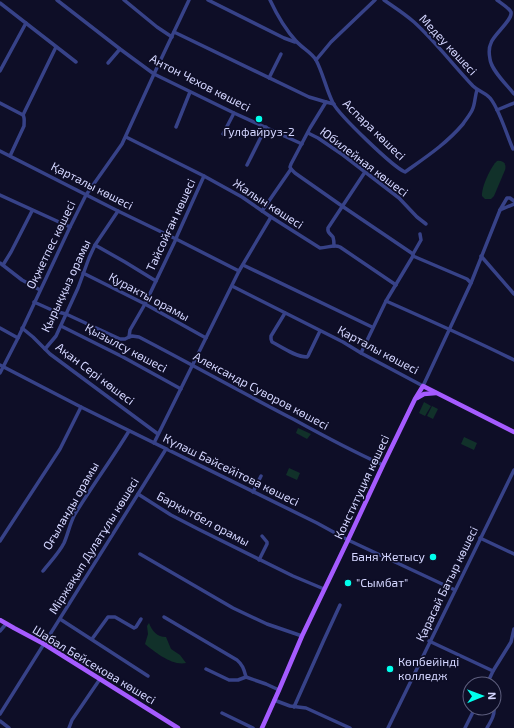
<svg xmlns="http://www.w3.org/2000/svg" width="514" height="728" viewBox="0 0 514 728" font-family="'Exo 2',sans-serif">
	<rect width="100%" height="100%" fill="#0e0e27"/>
	<g fill="#11312a">
		<path d="M497,161c6,-1 10,3 8,9l-11,26 -3,3h-6l-3,-3c-1,-8 9,-30 15,-35z"/>
		<path d="M424,402l7,4 -6,10 -6,-3z"/>
		<path d="M432,406l6,3 -5,10 -6,-3z"/>
		<path d="M298,428l13,6 -4,5 -11,-6z"/>
		<path d="M464,437l13,6 -3,7 -13,-6z"/>
		<path d="M289,468l11,5 -3,7 -11,-5z"/>
		<path d="M149,623c3,8 8,14 17,14l5,12 9,6 6,8c-14,3 -31,-11 -41,-19l3,-10 -1,-8z"/>
	</g>
	<g fill="none" stroke-linecap="round" stroke-linejoin="round">
		<g stroke="#374288" stroke-width="3.5">
			<path d="M57,0l63,49 34,25 80,39 68,31"/>
			<path d="M124,0l33,27 15,10"/>
			<path d="M208,0l76,38 11,4"/>
			<path d="M270,0c7,15 15,29 26,41 6,7 15,11 20,19 7,13 10,29 17,43 6,12 60,64 72,69 21,-15 41,-28 58,-48 3,-5 8,-10 10,-16 2,-5 2,-12 4,-18"/>
			<path d="M384,0c10,7 21,14 30,22 21,19 39,43 59,64 5,5 11,6 16,11 9,8 18,39 24,52"/>
			<path d="M497,0c4,3 12,8 14,12 2,8 -18,23 -20,31 -2,4 -2,11 -1,16 1,11 17,26 24,35"/>
			<path d="M0,3l76,59"/>
			<path d="M174,32l135,65 17,5"/>
			<path d="M316,60l15,-18 44,-42"/>
			<path d="M108,63l12,-14"/>
			<path d="M0,71l26,-48"/>
			<path d="M269,78l12,-24"/>
			<path d="M0,103l23,12"/>
			<path d="M497,110l17,-7"/>
			<path d="M176,127l14,-35"/>
			<path d="M308,133l10,5 25,17 56,43 18,19 9,7"/>
			<path d="M223,134l11,-21"/>
			<path d="M126,137l78,39 38,21 29,20 49,31c7,0 14,-4 20,-1l56,38"/>
			<path d="M0,151l118,60 58,28 63,32"/>
			<path d="M10,156l14,-30c0,-4 1,-8 -1,-11l33,-68"/>
			<path d="M247,165l19,-38"/>
			<path d="M291,169l4,4 47,33 71,48v2l54,23 4,4"/>
			<path d="M0,195l70,32"/>
			<path d="M514,201l-4,-3h-3l-7,12 14,-6"/>
			<path d="M262,211l29,-42 -1,-2 1,-3 19,-36 16,-26 8,2"/>
			<path d="M95,245l30,17 31,19"/>
			<path d="M334,246c0,-3 0,-6 -1,-9 -3,-4 -6,-4 -5,-9l37,-56"/>
			<path d="M413,254l8,-14 -1,-6"/>
			<path d="M481,256l33,38"/>
			<path d="M0,263l22,17 18,10"/>
			<path d="M3,265l8,-13 21,-41"/>
			<path d="M243,265l129,62"/>
			<path d="M83,273l62,31 61,34"/>
			<path d="M232,286l111,56 18,11 62,33 48,-103 29,-73"/>
			<path d="M386,301c43,19 86,38 128,59"/>
			<path d="M34,302l20,9 12,3 54,25h5l4,-2 1,-7 15,-26 31,-65 1,-3 27,-60"/>
			<path d="M285,313l-14,23v3l1,3c10,5 23,15 35,15l1,-1 12,-25"/>
			<path d="M61,326l62,31 58,32"/>
			<path d="M0,328l18,10"/>
			<path d="M22,328l11,9 17,17 108,80"/>
			<path d="M129,337l3,-1 7,1c52,27 102,55 154,82 29,16 59,32 90,46"/>
			<path d="M45,349l11,-13 22,-48 11,-30 6,-13 23,-34"/>
			<path d="M361,353l25,-52 27,-45"/>
			<path d="M0,365l81,42 236,116 31,17 107,50"/>
			<path d="M0,373l18,-35 52,-111 16,-32 36,-51 32,-70 35,-74"/>
			<path d="M154,443l85,-172 32,-54"/>
			<path d="M253,492l8,-16"/>
			<path d="M138,494l33,21 27,14 95,47 31,13"/>
			<path d="M480,538l34,16"/>
			<path d="M0,541l60,-92 21,-42"/>
			<path d="M140,554l93,54 34,16 35,12"/>
			<path d="M259,560l8,-16v-2l-5,-6"/>
			<path d="M43,571c7,-9 16,-18 21,-28 4,-9 6,-20 11,-29 17,-28 37,-55 54,-83"/>
			<path d="M164,617l73,43c6,5 7,10 9,17"/>
			<path d="M60,619l88,57"/>
			<path d="M0,631l6,-7"/>
			<path d="M92,639l16,-22h7l19,11 2,-1 5,-8"/>
			<path d="M429,641l64,30"/>
			<path d="M206,669l23,11h9l8,-3 20,7 13,6"/>
			<path d="M487,684l6,-13 18,-29 3,-13"/>
			<path d="M274,700l16,6 16,2 44,20"/>
			<path d="M294,707l29,-65 17,-37"/>
			<path d="M222,713l31,15"/>
			<path d="M0,714l138,-220 28,-45"/>
			<path d="M0,721l9,7"/>
			<path d="M69,728l3,-8 28,-41"/>
			<path d="M388,728l126,-258"/>
			<path d="M465,728l10,-20"/>
			<path d="M487,728c4,-7 8,-13 7,-21"/>
		</g>
		<g stroke="#a55bff" stroke-width="4.5">
			<path d="M417,398l7,-4 12,-1"/>
			<path d="M0,620l14,8 30,16 134,84"/>
			<path d="M262,728l17,-38 23,-54 46,-96 35,-75 32,-66 8,-13 91,46"/>
		</g>
	</g>
	<g fill="#00ffec" stroke="#0e0e27" stroke-width="1.5">
		<circle cx="259" cy="119" r="4"/>
		<circle cx="433" cy="557" r="4"/>
		<circle cx="348" cy="583" r="4"/>
		<circle cx="390" cy="669" r="4"/>
	</g>
	<g text-anchor="middle" stroke-width="3.5" stroke-linejoin="round" paint-order="stroke">
		<g font-size="12" fill="#d4d6ff" stroke="#0e0e27">
			<text transform="translate(448 45) rotate(47)" y="4">Медеу көшесі</text>
			<text transform="translate(200 83) rotate(27)" y="4">Антон Чехов көшесі</text>
			<text transform="translate(374 130) rotate(44)" y="4">Аспара көшесі</text>
			<text transform="translate(364 162) rotate(37)" y="4">Юбилейная көшесі</text>
			<text transform="translate(92 186) rotate(27)" y="4">Қарталы көшесі</text>
			<text transform="translate(268 204) rotate(33)" y="4">Жалын көшесі</text>
			<text transform="translate(171 225) rotate(-65)" y="4">Тайсойған көшесі</text>
			<text transform="translate(51 245) rotate(-64)" y="4">Оқжетпес көшесі</text>
			<text transform="translate(66 286) rotate(-65)" y="4">Қырыққыз орамы</text>
			<text transform="translate(149 297) rotate(28)" y="4">Қуракты орамы</text>
			<text transform="translate(126 348) rotate(28)" y="4">Қызылсу көшесі</text>
			<text transform="translate(378 350) rotate(28)" y="4">Қарталы көшесі</text>
			<text transform="translate(95 374) rotate(37)" y="4">Ақан Сері көшесі</text>
			<text transform="translate(261 391) rotate(28)" y="4">Александр Суворов көшесі</text>
			<text transform="translate(231 470) rotate(26)" y="4">Күләш Бәйсейітова көшесі</text>
			<text transform="translate(362 487) rotate(-65)" y="4">Конституция көшесі</text>
			<text transform="translate(71 506) rotate(-60)" y="4">Оғыланды орамы</text>
			<text transform="translate(203 519) rotate(28)" y="4">Барқытбел орамы</text>
			<text transform="translate(94 546) rotate(-58)" y="4">Міржақып Дулатұлы көшесі</text>
			<text transform="translate(447 584) rotate(-64)" y="4">Қарасай Батыр көшесі</text>
			<text transform="translate(94 665) rotate(31)" y="4">Шабал Бейсекова көшесі</text>
		</g>
		<g font-size="12" fill="#d4d6ff" stroke="#0e0e27" text-anchor="start">
			<text x="259" y="136" text-anchor="middle">Гулфайруз-2</text>
			<text x="425" y="561" text-anchor="end">Баня Жетысу</text>
			<text x="356" y="587">"Сымбат"</text>
			<text x="398" y="666">Көпбейінді<tspan x="398" dy="14">колледж</tspan></text>
		</g>
	</g>
	<g transform="translate(482 696) rotate(89)"><circle r="19" fill="#0e0e27" stroke="#5d5e7d"/>
	<path d="M0-3L7 15L0 10L-7 15Z" fill="#00ffec"/>
	<text y="-6" font-size="11" font-weight="bold" text-anchor="middle" fill="#d4d6ff">N</text>
	</g>
</svg>
